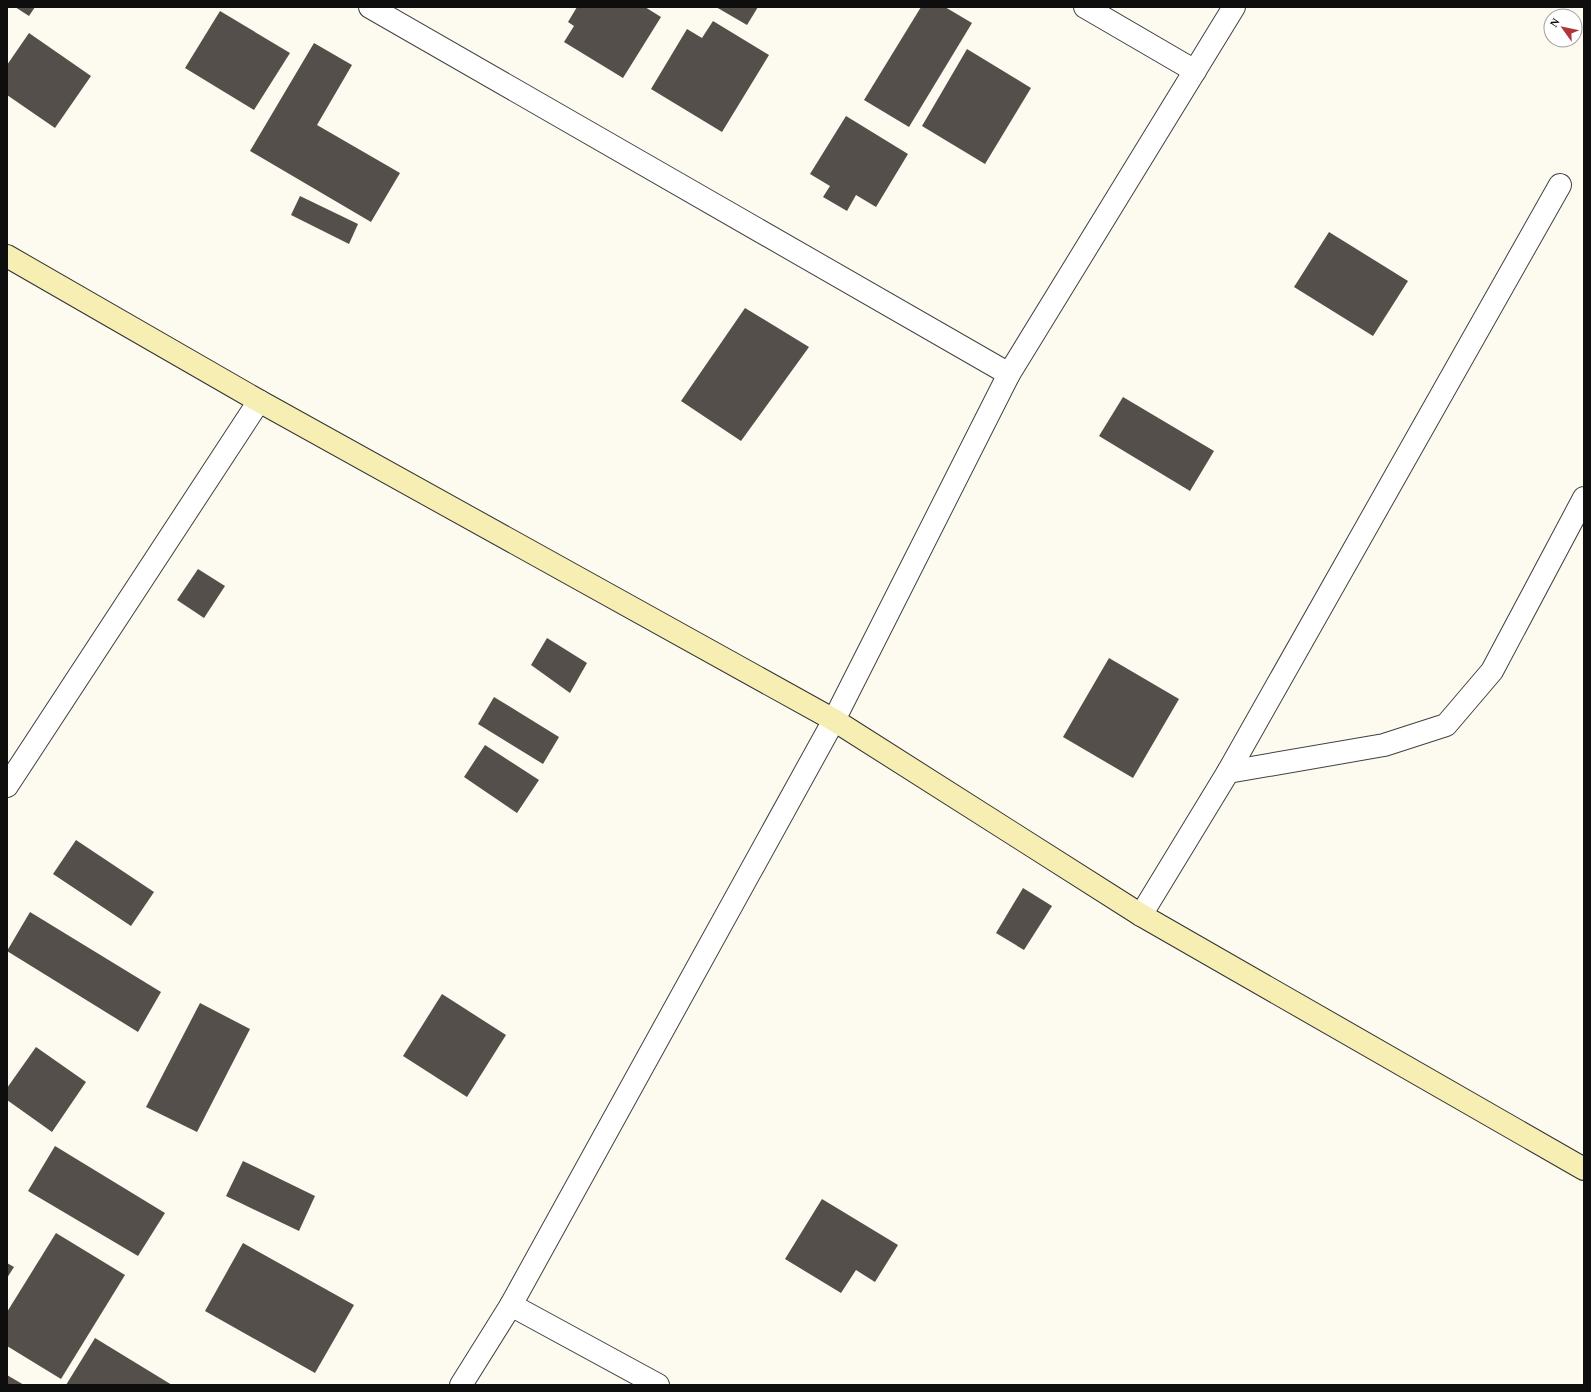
<svg xmlns="http://www.w3.org/2000/svg" width="1591" height="1392" viewBox="0 0 1591 1392" font-family="'Times New Roman',serif">
	<rect width="100%" height="100%" fill="#fdfbf0"/>
	<g fill="#554f4b">
		<path d="M15,7h20l-6,9z"/>
		<path d="M577,7h68l16,10 -38,61 -59,-36 10,-16 -6,-4z"/>
		<path d="M716,7h42l-11,18z"/>
		<path d="M921,7h24l27,16 -63,104 -45,-27z"/>
		<path d="M220,11l70,42 -36,57 -69,-42z"/>
		<path d="M713,21l56,34 -47,77 -71,-43 36,-60 15,9z"/>
		<path d="M29,33l62,43 -36,52 -48,-33v-30z"/>
		<path d="M314,43l38,22 -35,60 83,48 -29,49 -121,-71z"/>
		<path d="M967,49l64,39 -46,76 -63,-38z"/>
		<path d="M846,116l62,38 -32,53 -20,-12 -9,16 -24,-14 7,-11 -20,-12z"/>
		<path d="M300,196l58,28 -9,20 -58,-29z"/>
		<path d="M1329,232l79,49 -35,55 -79,-49z"/>
		<path d="M745,308l64,39 -68,94 -60,-40z"/>
		<path d="M1123,397l91,54 -24,40 -91,-55z"/>
		<path d="M198,569l27,17 -21,32 -27,-18z"/>
		<path d="M547,638l40,25 -17,30 -39,-28z"/>
		<path d="M1109,658l70,41 -46,79 -70,-41z"/>
		<path d="M494,697l65,40 -16,27 -65,-40z"/>
		<path d="M485,745l54,35 -22,33 -53,-36z"/>
		<path d="M76,840l78,52 -23,34 -78,-52z"/>
		<path d="M1023,888l29,18 -28,44 -28,-17z"/>
		<path d="M30,912l131,80 -23,40 -131,-81z"/>
		<path d="M442,994l64,41 -39,62 -64,-41z"/>
		<path d="M200,1003l50,26 -53,103 -51,-25z"/>
		<path d="M36,1047l50,35 -34,50 -45,-32v-12z"/>
		<path d="M55,1146l110,67 -27,43 -110,-65z"/>
		<path d="M243,1161l72,35 -16,35 -73,-35z"/>
		<path d="M822,1199l76,46 -23,37 -19,-12 -15,23 -56,-34z"/>
		<path d="M56,1233l69,42 -64,104 -54,-33v-34z"/>
		<path d="M243,1243l111,62 -39,68 -110,-62z"/>
		<path d="M7,1263l7,4 -7,11z"/>
		<path d="M95,1338l77,47h-106z"/>
		<path d="M7,1375l17,10h-17z"/>
	</g>
	<g fill="none" stroke-linecap="round" stroke-linejoin="round">
		<defs>
			<g id="minor">
				<path d="M370,7l639,367"/>
				<path d="M1228,772l156,-27 62,-20 46,-54 92,-173"/>
				<path d="M7,786l252,-385"/>
				<path d="M1141,915l87,-143 332,-587"/>
				<path d="M511,1305l147,80"/>
			</g>
			<g id="tertiary">
				<path d="M1085,7l110,64"/>
				<path d="M461,1385l50,-80 323,-585 175,-346 225,-367"/>
			</g>
			<path id="secondary" d="M7,256l252,145 575,319 307,195 443,254"/>
		</defs>
		<use href="#minor" stroke="#414141" stroke-width="24"/>
		<use href="#tertiary" stroke="#414141" stroke-width="24"/>
		<use href="#secondary" stroke="#303030" stroke-width="24"/>
		<use href="#minor" stroke="#fff" stroke-width="22"/>
		<use href="#tertiary" stroke="#fff" stroke-width="22"/>
		<use href="#secondary" stroke="#f6eeb2" stroke-width="22"/>
	</g>
	<rect width="1591" height="1392" fill="none" stroke="#0e0e0e" stroke-width="16"/>
	<g transform="translate(1563 28) rotate(303)"><circle r="19" fill="#ffffff" stroke="#9f9f9f"/>
	<path d="M0-3L7 15L0 10L-7 15Z" fill="#af353b"/>
	<text y="-6" font-size="11" font-weight="bold" text-anchor="middle" fill="#0e0e0e">N</text>
	</g>
</svg>
